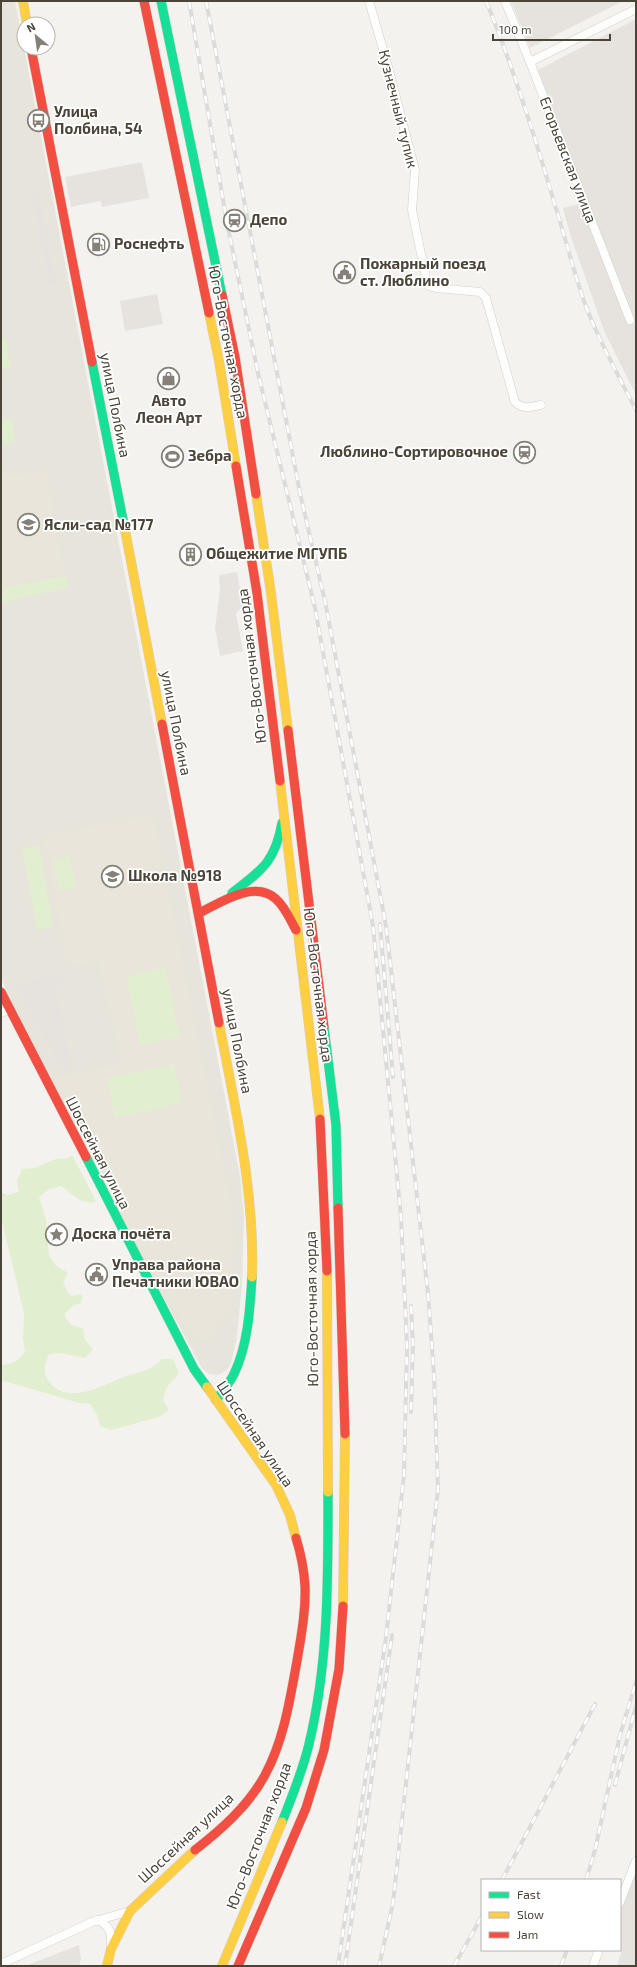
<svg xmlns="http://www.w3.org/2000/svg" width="637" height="1967" viewBox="0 0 637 1967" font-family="'Exo 2',sans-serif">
	<rect width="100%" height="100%" fill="#f4f2ee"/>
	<path fill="#e7e4dc" d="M1,1h14l225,1175 4,41 -2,67 -5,54 -6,25 -4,7 -9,5 -9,-1 -7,-6 -70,-129 -124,-240 -7,-24z"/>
	<g fill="#e6e2de">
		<path d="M511,1h112l-93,47z"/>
		<path d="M636,19v376l-31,-62 -34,-96 -8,-29 25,-6 -50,-132z"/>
		<path d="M636,1861v105h-19l5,-16 -2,-1v-47z"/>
		<path d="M79,1945l2,14 -2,7h-54z"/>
	</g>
	<g fill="#eae5da">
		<path d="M46,470l18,103 -63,12v-107z"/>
		<path d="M153,816l77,387 3,32 -2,74 -21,30h-16l-13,-21 -45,-77 -82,-162 68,-15 -24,-104 -30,6 -25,-130z"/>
	</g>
	<g fill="#e1eecf">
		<path d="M6,338l4,29 -9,2v-30z"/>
		<path d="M12,419l3,24 -14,2v-24z"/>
		<path d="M66,576l2,12 -67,14v-14z"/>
		<path d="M39,846l14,81 -16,3 -15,-82z"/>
		<path d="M69,856l7,31 -16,4 -7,-31z"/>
		<path d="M165,968l15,69 -40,8 -14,-69z"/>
		<path d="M174,1064l8,39 -67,15 -9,-40z"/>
		<path d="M72,1155l24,46 -5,2 -11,-3 -19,-14 -12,3 -10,8 7,23 3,35 6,10 13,8 -5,9 5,11 4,3 8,-2 3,2 -2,7 -8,3 -9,9 7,10 12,3 2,12 8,9 -8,9 -24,-5 -12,1c-4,9 -7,18 -1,26 18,27 53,6 76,-3 17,-6 24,-4 38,-18h11l6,14 -13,15 -3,12 6,10 -10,7 -48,13 -11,-4 -3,-11 -7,-11 -11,-1 -78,-23v-15c12,0 18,-5 24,-14l-2,-13 1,-25 -23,-96v-25l6,3 12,-3 -2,-12 5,-11 12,-1 22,-9 12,-1z"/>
	</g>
	<g fill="#e6e3df">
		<path d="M142,162l7,36 -47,9 -1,-6 -30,6 -6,-30z"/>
		<path d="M39,192l17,92 -7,2 -17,-92z"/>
		<path d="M157,294l6,30 -38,7 -5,-30z"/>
		<path d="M237,572l6,35 -7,6 7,38 -23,5 -5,-28 5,-37 -1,-16z"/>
		<path d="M61,972l2,14 -6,1 15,86 -8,-1 -48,-87z"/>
	</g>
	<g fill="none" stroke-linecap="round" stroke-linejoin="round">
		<defs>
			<g id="street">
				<path d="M369,1l18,62 28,107 -3,40 14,68 3,8 7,2 44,4 6,6 29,104c8,8 16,5 26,3"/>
				<path d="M505,1l25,61 100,258"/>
				<path d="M530,62l106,-53"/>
				<path d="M1,1013l8,-3"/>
				<path d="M620,1902l16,-41"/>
				<path d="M97,1920c13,5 15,13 14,26"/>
				<path d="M1,1964l91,-42 38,-11"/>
				<path d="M593,1966l6,-16"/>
			</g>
			<g id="fast">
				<path d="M161,1l61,294"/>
				<path d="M92,362l33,168"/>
				<path d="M232,893c30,-23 43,-31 50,-70"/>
				<path d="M324,1027l12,98 2,83"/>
				<path d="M86,1157l108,212 13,18"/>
				<path d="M216,1400c6,-8 13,-16 18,-26 14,-29 16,-65 18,-97"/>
				<path d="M282,1822c10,-25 21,-52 27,-78 20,-82 19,-168 19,-252"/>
			</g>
			<g id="slow">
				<path d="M23,1l4,23"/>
				<path d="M209,313l10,48 17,105"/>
				<path d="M256,494l15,99 17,137"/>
				<path d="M125,530l37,194"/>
				<path d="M280,781l40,338"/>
				<path d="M219,1023c16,84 36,168 33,254"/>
				<path d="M327,1271l1,221"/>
				<path d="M207,1387l69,98 14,30 6,23"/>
				<path d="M343,1606l2,-172"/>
				<path d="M107,1966l4,-17 19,-38 65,-61"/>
				<path d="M222,1966l60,-144"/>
			</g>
			<g id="jam">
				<path d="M144,1l65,312"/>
				<path d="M31,48l61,314"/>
				<path d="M222,295l13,62 21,137"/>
				<path d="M236,466l21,127 23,188"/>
				<path d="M162,724l57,299"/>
				<path d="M288,730l36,297"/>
				<path d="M199,913c21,-10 55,-34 77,-14 9,8 14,20 20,31"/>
				<path d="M1,992l85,165"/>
				<path d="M320,1119l7,152"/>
				<path d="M338,1208l7,226"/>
				<path d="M195,1850c27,-21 54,-45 70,-75 19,-35 25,-76 32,-114 4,-24 9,-50 8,-75 -1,-17 -4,-32 -9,-48"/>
				<path d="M238,1966l68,-158 18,-58 15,-81 4,-63"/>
			</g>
		</defs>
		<use href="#street" stroke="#d2d0cb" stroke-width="9"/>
		<use href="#fast" stroke="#d3cfc5" stroke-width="10"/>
		<use href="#slow" stroke="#d3cfc5" stroke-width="10"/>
		<use href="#jam" stroke="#d3cfc5" stroke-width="10"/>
		<use href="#street" stroke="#fdfdfc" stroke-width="8"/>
		<use href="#fast" stroke="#16e098" stroke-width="9"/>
		<use href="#slow" stroke="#ffcf43" stroke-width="9"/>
		<use href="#jam" stroke="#f24e42" stroke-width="9"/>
		<defs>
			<g id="rail">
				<path d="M189,1l38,222 31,150 57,235 58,318 28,291 6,129 -3,129 -18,162 -48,329"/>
				<path d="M206,1l94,492 26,113 60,320 42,367 6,82 4,114 -45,414 -14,63"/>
				<path d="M486,1c27,65 48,133 68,201 11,34 19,68 31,102 14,37 33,71 51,106"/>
				<path d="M380,924l13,153"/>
				<path d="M411,1306l2,39 -2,67"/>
				<path d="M615,1785l21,-79"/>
				<path d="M502,1880l93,-176"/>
				<path d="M586,1880l9,-30 25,-115 16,-53"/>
				<path d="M345,1966l47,-331"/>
				<path d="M454,1966l28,-50"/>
				<path d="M561,1966l6,-16"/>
			</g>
		</defs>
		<use href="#rail" stroke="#dbdbda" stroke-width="4"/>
		<use href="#rail" stroke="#fff" stroke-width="2.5" stroke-dasharray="8" stroke-linecap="butt"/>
	</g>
	<defs>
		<symbol id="bus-ring" viewBox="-11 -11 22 22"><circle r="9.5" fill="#fff" stroke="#868178" stroke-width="1.5"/><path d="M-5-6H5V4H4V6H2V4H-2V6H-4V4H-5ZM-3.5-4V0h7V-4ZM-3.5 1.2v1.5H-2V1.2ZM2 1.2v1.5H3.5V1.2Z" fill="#868178"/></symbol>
		<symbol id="station-ring" viewBox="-11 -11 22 22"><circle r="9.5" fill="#fff" stroke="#868178" stroke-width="1.5"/><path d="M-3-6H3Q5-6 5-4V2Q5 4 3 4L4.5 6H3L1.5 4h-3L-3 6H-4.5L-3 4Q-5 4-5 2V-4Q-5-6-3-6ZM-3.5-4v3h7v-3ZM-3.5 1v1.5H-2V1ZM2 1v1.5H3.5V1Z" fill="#868178"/></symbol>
		<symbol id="fuel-ring" viewBox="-11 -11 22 22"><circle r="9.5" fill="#fff" stroke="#868178" stroke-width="1.5"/><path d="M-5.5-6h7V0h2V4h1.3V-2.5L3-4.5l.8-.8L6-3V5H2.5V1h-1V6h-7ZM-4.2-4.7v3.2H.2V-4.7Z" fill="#868178"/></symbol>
		<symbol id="civic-ring" viewBox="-11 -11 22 22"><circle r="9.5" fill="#fff" stroke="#868178" stroke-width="1.5"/><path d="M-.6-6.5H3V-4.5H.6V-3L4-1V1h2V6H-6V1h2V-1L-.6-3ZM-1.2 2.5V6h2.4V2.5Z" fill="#868178"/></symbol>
		<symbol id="shop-ring" viewBox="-11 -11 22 22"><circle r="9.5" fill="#fff" stroke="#868178" stroke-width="1.5"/><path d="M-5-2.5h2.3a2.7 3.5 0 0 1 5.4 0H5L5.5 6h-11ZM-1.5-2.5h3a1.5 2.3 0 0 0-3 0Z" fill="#868178"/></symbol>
		<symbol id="stadium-ring" viewBox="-11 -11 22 22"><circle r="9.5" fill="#fff" stroke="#868178" stroke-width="1.5"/><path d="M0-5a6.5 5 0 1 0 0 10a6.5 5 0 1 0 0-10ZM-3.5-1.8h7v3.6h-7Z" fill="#868178"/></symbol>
		<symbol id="school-ring" viewBox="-11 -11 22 22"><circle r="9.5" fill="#fff" stroke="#868178" stroke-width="1.5"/><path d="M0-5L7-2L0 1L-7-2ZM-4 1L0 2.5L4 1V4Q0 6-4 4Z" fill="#868178"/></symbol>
		<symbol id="building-ring" viewBox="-11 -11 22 22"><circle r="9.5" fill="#fff" stroke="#868178" stroke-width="1.5"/><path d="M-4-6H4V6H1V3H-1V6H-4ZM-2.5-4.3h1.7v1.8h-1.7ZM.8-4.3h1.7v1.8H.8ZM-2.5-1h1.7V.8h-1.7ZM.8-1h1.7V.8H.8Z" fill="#868178"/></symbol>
		<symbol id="sight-ring" viewBox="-11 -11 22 22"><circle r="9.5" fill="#fff" stroke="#868178" stroke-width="1.5"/><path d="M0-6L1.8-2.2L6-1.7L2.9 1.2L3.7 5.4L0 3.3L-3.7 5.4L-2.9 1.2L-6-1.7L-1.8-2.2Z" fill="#868178"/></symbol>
	</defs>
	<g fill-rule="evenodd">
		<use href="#bus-ring" x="26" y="108" width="25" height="25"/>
		<use href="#station-ring" x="222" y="208" width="25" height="25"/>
		<use href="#fuel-ring" x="86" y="232" width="25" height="25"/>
		<use href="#civic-ring" x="332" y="260" width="25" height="25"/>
		<use href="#shop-ring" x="156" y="366" width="25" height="25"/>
		<use href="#station-ring" x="512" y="440" width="25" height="25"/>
		<use href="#stadium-ring" x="160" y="444" width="25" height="25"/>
		<use href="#school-ring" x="16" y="512" width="25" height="25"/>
		<use href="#building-ring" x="178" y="542" width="25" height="25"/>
		<use href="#school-ring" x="100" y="864" width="25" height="25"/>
		<use href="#sight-ring" x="44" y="1222" width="25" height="25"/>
		<use href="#civic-ring" x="84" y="1262" width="25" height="25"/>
	</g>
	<g text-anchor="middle" stroke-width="3.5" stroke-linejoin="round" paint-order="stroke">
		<g font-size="15" fill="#4b4439" stroke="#fff">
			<text transform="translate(398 109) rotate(76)" y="5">Кузнечный тупик</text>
			<text transform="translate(568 160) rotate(69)" y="5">Егорьевская улица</text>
			<text transform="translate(228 342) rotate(79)" y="5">Юго-Восточная хорда</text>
			<text transform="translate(115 405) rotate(79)" y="5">улица Полбина</text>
			<text transform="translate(252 666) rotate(-97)" y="5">Юго-Восточная хорда</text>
			<text transform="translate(176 723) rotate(79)" y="5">улица Полбина</text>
			<text transform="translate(318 985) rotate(83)" y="5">Юго-Восточная хорда</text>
			<text transform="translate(237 1041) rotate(79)" y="5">улица Полбина</text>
			<text transform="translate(98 1153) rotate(63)" y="5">Шоссейная улица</text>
			<text transform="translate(312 1309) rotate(-91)" y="5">Юго-Восточная хорда</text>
			<text transform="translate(255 1434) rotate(56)" y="5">Шоссейная улица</text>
			<text transform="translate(259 1836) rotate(-69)" y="5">Юго-Восточная хорда</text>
			<text transform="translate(186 1838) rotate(-43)" y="5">Шоссейная улица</text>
		</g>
		<g font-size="15" font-weight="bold" fill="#4b4439" stroke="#fff" text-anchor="start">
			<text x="54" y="117">Улица<tspan x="54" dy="17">Полбина, 54</tspan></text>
			<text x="250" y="225">Депо</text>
			<text x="114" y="249">Роснефть</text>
			<text x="360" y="269">Пожарный поезд<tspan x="360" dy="17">ст. Люблино</tspan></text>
			<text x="169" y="406" text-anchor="middle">Авто<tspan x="169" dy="17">Леон Арт</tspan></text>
			<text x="508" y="457" text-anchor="end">Люблино-Сортировочное</text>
			<text x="188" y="461">Зебра</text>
			<text x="44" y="530">Ясли-сад №177</text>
			<text x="206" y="559">Общежитие МГУПБ</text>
			<text x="128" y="881">Школа №918</text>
			<text x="72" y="1239">Доска почёта</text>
			<text x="112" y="1270">Управа района<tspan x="112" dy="17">Печатники ЮВАО</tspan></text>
		</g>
	</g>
	<rect width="637" height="1967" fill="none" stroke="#4b4439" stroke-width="4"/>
	<rect x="481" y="1879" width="140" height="72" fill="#ffffff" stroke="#b7b4b0"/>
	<rect x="489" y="1892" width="20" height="6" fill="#16e098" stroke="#b7b4b0"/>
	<text x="517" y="1899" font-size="12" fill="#4b4439">Fast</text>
	<rect x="489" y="1912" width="20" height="6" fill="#ffcf43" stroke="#b7b4b0"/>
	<text x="517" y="1919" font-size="12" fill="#4b4439">Slow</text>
	<rect x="489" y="1932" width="20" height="6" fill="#f24e42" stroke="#b7b4b0"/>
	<text x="517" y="1939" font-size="12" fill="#4b4439">Jam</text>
	<g transform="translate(36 36) rotate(331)"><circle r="19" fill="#ffffff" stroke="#b7b4b0"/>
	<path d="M0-3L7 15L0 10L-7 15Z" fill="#868178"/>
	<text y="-6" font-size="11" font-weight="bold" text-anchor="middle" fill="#4b4439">N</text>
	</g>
	<path d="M493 34v6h117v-6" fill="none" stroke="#4b4439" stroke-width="2"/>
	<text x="499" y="34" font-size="12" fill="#4b4439" stroke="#ffffff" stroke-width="3" paint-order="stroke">100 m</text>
</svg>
